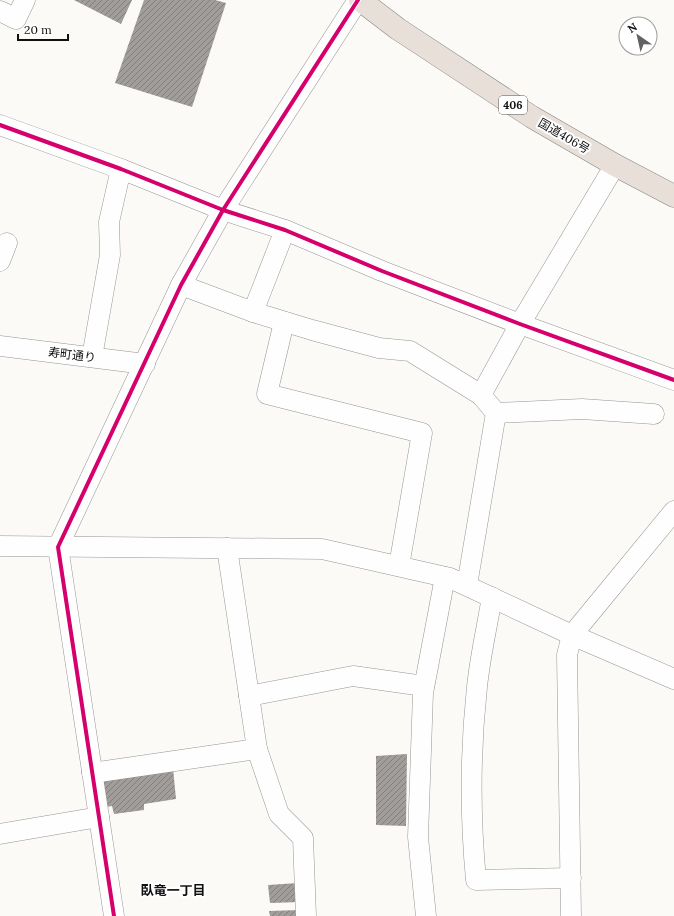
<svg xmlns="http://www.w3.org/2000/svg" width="674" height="916" viewBox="0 0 674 916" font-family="Lora,'Noto Sans JP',serif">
	<defs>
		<pattern id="building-hatch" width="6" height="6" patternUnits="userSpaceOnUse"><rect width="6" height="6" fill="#a09d9b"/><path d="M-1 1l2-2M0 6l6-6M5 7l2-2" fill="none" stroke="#817f7d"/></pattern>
	</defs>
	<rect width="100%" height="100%" fill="#fcfaf6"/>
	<g fill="url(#building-hatch)">
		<path d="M74,0h58l-11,24z"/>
		<path d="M144,0h71l11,3 -34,104 -77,-24z"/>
		<path d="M407,754l-1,72 -30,-1v-69z"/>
		<path d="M173,768l3,31 -32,5v6l-30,4 -2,-8 -5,1 -4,-29z"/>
		<path d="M298,883l2,19 -30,1 -2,-18z"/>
		<path d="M299,910v6h-29l-1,-5z"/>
	</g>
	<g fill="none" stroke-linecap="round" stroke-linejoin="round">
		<defs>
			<g id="minor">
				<path d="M0,11l16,8 9,-19"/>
				<path d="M0,125l121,44 102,41 62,20 97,41 138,53 154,56"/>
				<path d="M0,261l7,-18"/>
				<path d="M181,285l72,27 59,18 67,18 31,3 71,44"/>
				<path d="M253,312l32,-82"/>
				<path d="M284,322l-17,72 155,39 -23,133"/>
				<path d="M0,346l145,18"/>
				<path d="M92,357l18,-102 -1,-33 12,-53"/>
				<path d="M496,413l86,-4 72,5"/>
				<path d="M0,546l322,3 128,29 122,57 102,44"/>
				<path d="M467,585l29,-172 -15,-18 39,-71 95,-159"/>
				<path d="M492,597c-5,30 -12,60 -15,90 -7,64 -7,129 -1,193l95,-2"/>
				<path d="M249,696l104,-20 71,10"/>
				<path d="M257,749l22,65 24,24 3,78"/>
				<path d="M92,773l165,-24 -30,-201"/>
				<path d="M0,834l99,-17"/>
				<path d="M114,916l-56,-369 123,-262 42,-75 135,-210"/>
				<path d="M426,916l-8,-79 5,-144 22,-116"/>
				<path d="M571,916l-4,-261 5,-20 102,-124"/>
			</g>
			<path id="highway" d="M360,0l38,29 134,88 83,48 59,31"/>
		</defs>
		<use href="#minor" stroke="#969594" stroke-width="21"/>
		<use href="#highway" stroke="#848381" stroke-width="23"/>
		<use href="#minor" stroke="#fffefe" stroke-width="20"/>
		<use href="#highway" stroke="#e8dfd9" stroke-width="22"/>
		<defs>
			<g id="cycleway">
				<path d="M0,125l121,44 102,41 62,20 97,41 138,53 154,56"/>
				<path d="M114,916l-56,-369 123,-262 42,-75 135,-210"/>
			</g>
		</defs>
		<use href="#cycleway" stroke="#fff" stroke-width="6"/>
		<use href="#cycleway" stroke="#d6006c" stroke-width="4"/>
	</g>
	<g text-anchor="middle" stroke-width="4" stroke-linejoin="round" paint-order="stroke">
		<rect fill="#fff" stroke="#585858" stroke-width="1" x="499" y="96" width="28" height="18" rx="3"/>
		<g font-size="11" font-weight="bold" fill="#101010">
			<text x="513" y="109">406</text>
		</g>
		<g font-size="12" fill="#101010" stroke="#fff">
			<text transform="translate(564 136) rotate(30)" y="4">国道406号</text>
			<text transform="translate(72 355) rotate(7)" y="4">寿町通り</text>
		</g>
		<g font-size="13" font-weight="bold" fill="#101010" stroke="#fff">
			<text x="173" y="895">臥竜一丁目</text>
		</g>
	</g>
	<g transform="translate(638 36) rotate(326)"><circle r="19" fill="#ffffff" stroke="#9f9f9f"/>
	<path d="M0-3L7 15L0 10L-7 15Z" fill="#636260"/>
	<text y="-6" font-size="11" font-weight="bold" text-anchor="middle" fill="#101010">N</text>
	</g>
	<path d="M18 34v6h50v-6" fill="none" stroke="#101010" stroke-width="2"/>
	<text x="24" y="34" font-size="12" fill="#101010" stroke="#ffffff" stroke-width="3" paint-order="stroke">20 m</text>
</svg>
